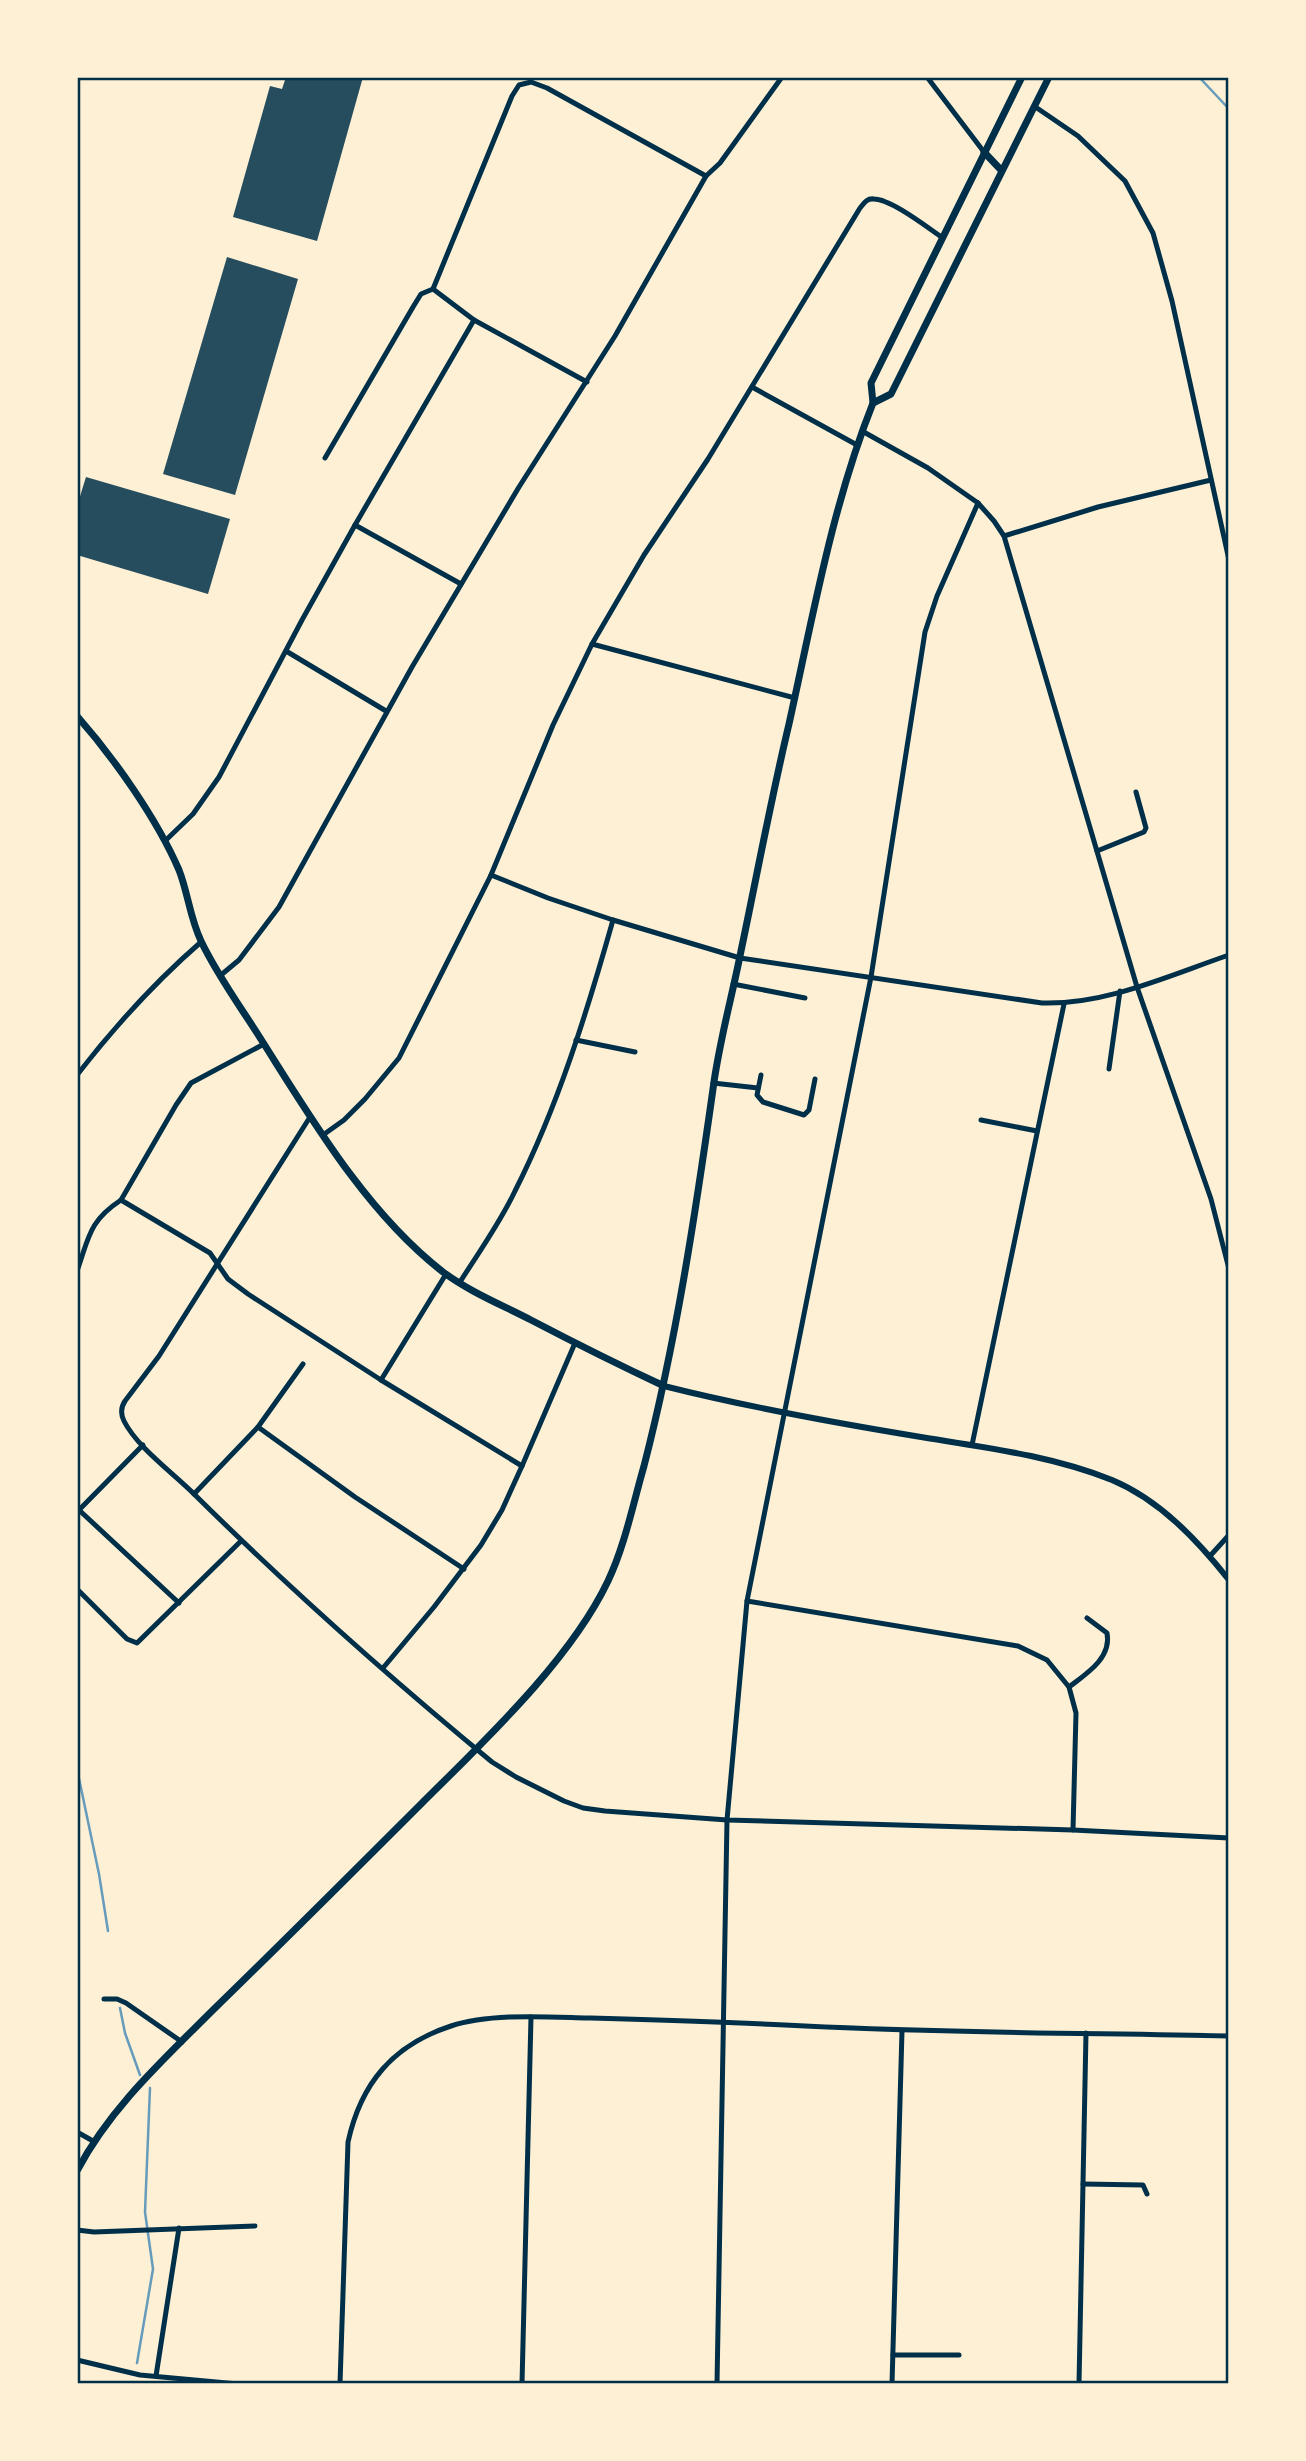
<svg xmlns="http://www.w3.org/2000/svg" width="1306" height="2461" viewBox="0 0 1306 2461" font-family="'PT Sans Narrow',sans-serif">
	<rect width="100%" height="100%" fill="#fdf0d5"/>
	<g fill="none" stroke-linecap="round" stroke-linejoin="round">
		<g stroke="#669bbc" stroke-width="2.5">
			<path d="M1199,77l30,32"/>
			<path d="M77,1769l22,105 9,57"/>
			<path d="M120,2008l5,25 15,42"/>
			<path d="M137,2363l16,-94 -8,-57 5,-124"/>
			<path d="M137,2384v-1"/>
		</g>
	</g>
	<g fill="#264d5e">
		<path d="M286,77h77l-46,164 -84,-24 37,-131 12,3z"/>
		<path d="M227,257l71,22 -63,216 -72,-21z"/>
		<path d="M86,477l144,42 -22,75 -131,-39v-49z"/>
	</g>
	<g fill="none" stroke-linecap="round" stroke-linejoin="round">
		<g stroke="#003049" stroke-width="5">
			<path d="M927,77l57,75"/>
			<path d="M1034,106l44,30 47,45 28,52 19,68 57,259"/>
			<path d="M433,289l41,31 113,62"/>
			<path d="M752,387l105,58"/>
			<path d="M325,458l88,-151 8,-13 12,-5 79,-193 7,-11 12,-3 16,6 159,88"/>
			<path d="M978,503l16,18 10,15 133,451 74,212 18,70"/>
			<path d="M1004,536l94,-29 113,-27"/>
			<path d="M461,584l-106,-59 119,-205"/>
			<path d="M592,644l203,54"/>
			<path d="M286,651l100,60"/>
			<path d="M165,841l28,-27 26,-37 83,-157 53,-95"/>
			<path d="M1097,851l47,-19 2,-4 -10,-36"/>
			<path d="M491,875l62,-150 39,-81 52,-89 64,-96 152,-251c4,-5 7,-10 14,-9 17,0 54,29 69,39"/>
			<path d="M221,975l18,-15 40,-53 133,-240 107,-180 96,-151 91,-160 14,-13 62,-86"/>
			<path d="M733,984l72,14"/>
			<path d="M576,1040l59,12"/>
			<path d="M264,1044l-73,39 -15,22 -55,95 89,53 18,26 20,15 133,86 141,86"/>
			<path d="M1109,1069l11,-78"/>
			<path d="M77,1075c38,-49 78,-93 124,-133"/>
			<path d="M761,1075l-4,20 6,7 41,13 5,-5 6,-31"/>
			<path d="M713,1083l45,5"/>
			<path d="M310,1117l-151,239 -34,45c-4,6 -5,12 -1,20 13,26 49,52 70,73 95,94 195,183 298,268l24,15 48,24 19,7 22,3 122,9 346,10 156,8"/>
			<path d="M981,1120l56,11"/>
			<path d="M323,1135l21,-15 21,-21 34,-41 92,-183 57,23 65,22 127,38 302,45c64,2 128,-28 187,-48"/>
			<path d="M77,1271c12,-34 12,-50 44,-71"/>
			<path d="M460,1282c19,-30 40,-59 55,-91 43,-85 72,-179 98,-271"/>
			<path d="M381,1380l65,-106"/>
			<path d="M258,1427l45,-63"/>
			<path d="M972,1445l92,-441"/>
			<path d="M194,1494l64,-67 97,70 109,72"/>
			<path d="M79,1510l100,93"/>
			<path d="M77,1512l66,-67"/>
			<path d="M1210,1556l19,-21"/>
			<path d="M77,1589l50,50 10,4 104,-102"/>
			<path d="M747,1601l271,45 29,14 22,27 7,26 -3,117"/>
			<path d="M383,1668l51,-61 47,-62 21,-35 20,-44 53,-123"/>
			<path d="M1069,1687c17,-13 43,-29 38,-54l-20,-15"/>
			<path d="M104,1999h13l9,4 56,39"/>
			<path d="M77,2132l16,9"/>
			<path d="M1083,2184l60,1 4,9"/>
			<path d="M77,2230l17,2 161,-6"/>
			<path d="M893,2355h66"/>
			<path d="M77,2360l63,15 98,9"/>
			<path d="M156,2376l23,-148"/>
			<path d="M340,2384l8,-242c13,-59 45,-97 103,-116 39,-13 96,-9 137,-8 72,2 145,4 217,8 141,7 283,7 424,10"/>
			<path d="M522,2384l9,-367"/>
			<path d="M717,2384l10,-564 20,-219 124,-624 54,-345 12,-36 41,-93 -50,-35 -66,-37"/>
			<path d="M892,2384l10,-353"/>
			<path d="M1079,2384l7,-351"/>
		</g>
		<path stroke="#003049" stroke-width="6" d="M664,1386c83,21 166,36 251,50 66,11 135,19 197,44 48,20 86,61 117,100"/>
		<g stroke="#003049" stroke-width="7">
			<path d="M984,152l17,18"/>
			<path d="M873,403l-2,-20 151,-306"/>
			<path d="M77,716c37,42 80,103 102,154 9,23 11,48 22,71 17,36 42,69 63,103 50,79 104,170 179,228 27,20 59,33 88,48 44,23 88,45 133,66"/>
			<path d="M77,2171c33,-63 86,-111 136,-161 70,-68 139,-137 208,-206 62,-62 149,-143 187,-223 17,-36 25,-77 36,-115 32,-124 51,-250 69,-377 6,-47 19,-92 28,-138 16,-76 30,-152 48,-227 24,-108 43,-218 84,-321l18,-9 158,-317"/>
		</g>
	</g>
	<rect width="1306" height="2461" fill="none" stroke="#fdf0d5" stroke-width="158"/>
	<rect x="79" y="79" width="1148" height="2303" fill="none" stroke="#003049" stroke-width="2.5"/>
</svg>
